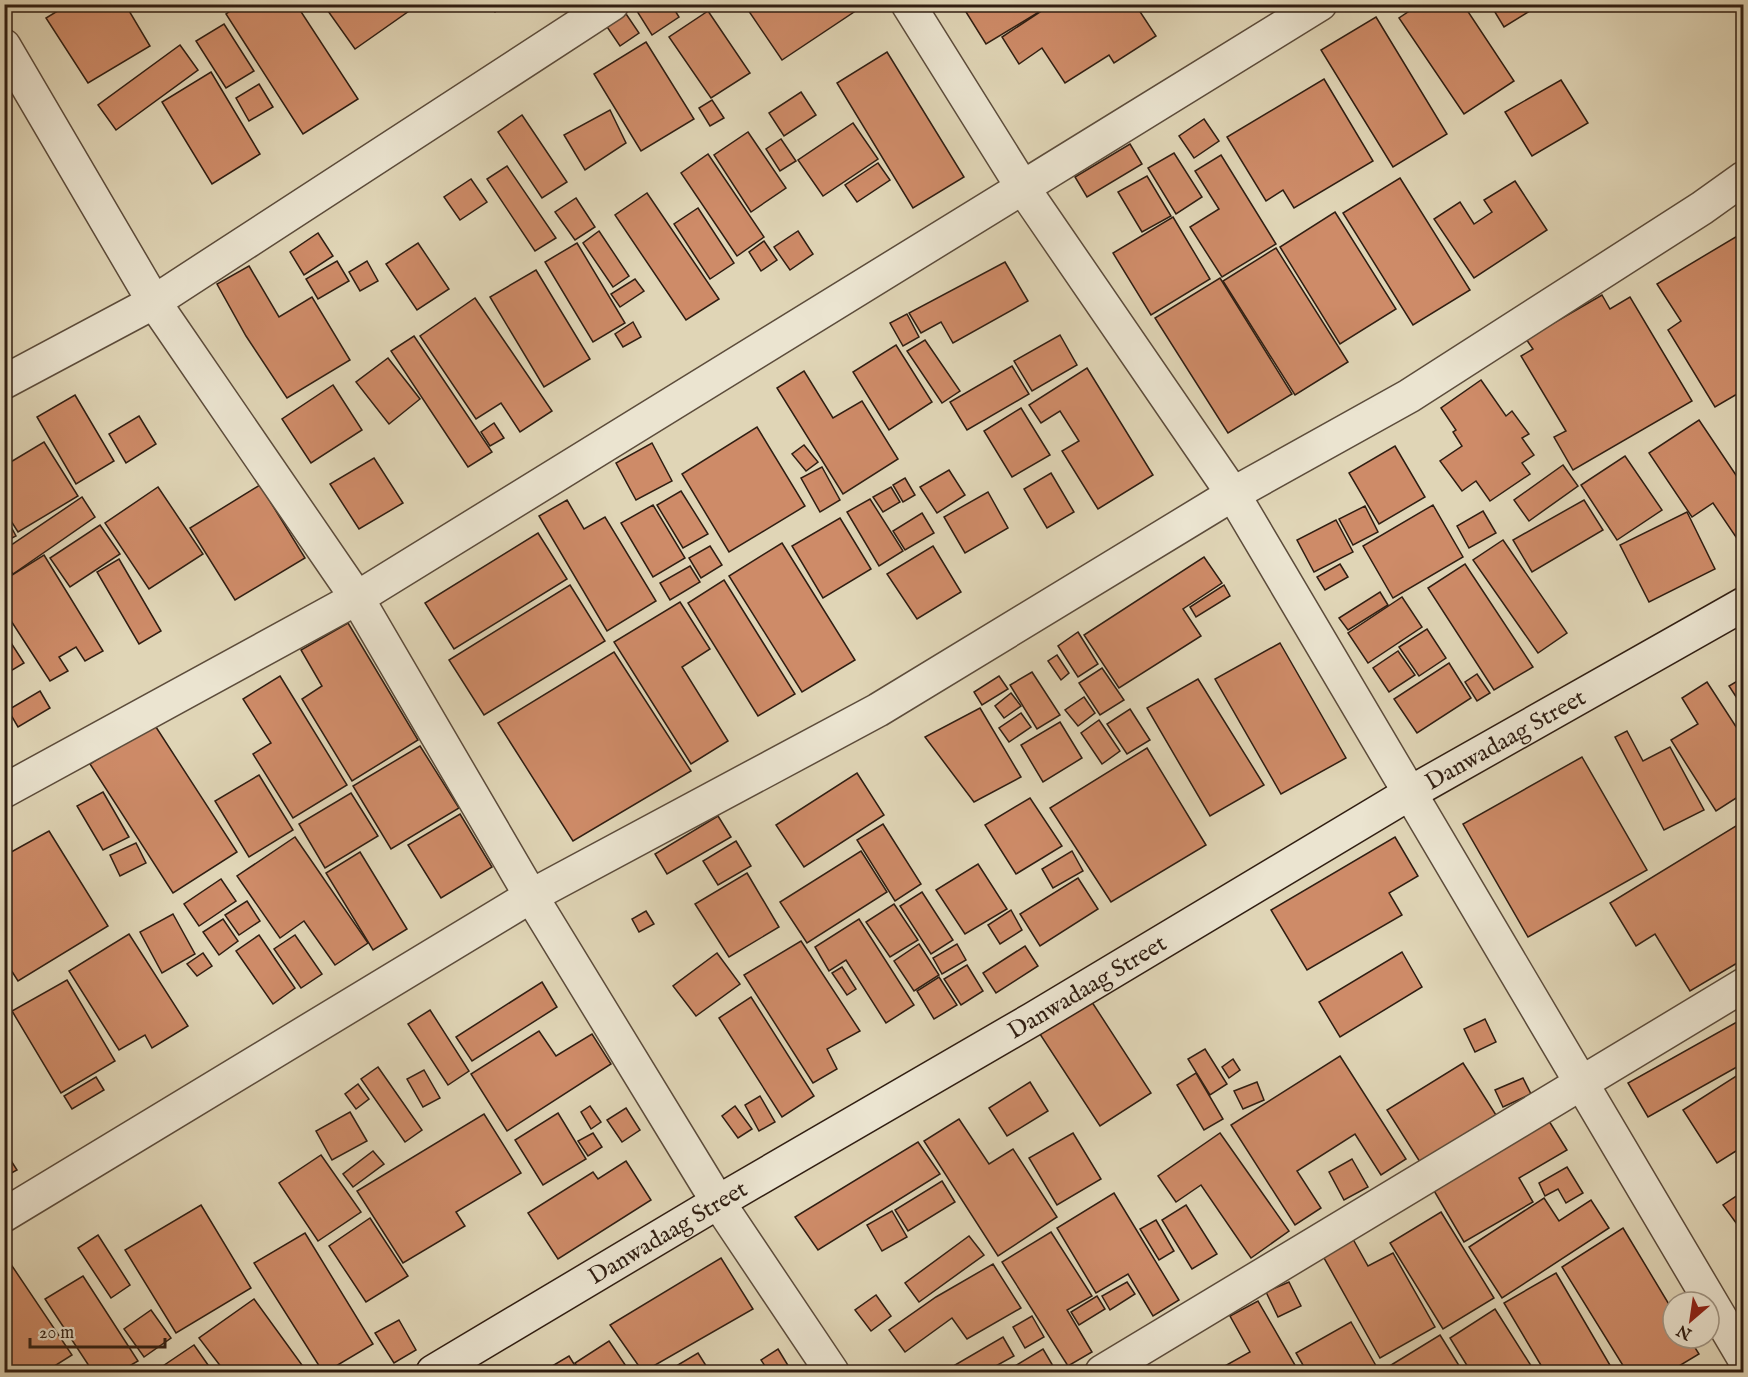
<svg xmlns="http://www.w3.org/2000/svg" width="1748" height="1377" viewBox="0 0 1748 1377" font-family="'IM FELL English',serif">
	<rect width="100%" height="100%" fill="#e0d5b6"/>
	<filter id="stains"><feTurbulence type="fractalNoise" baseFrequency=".00333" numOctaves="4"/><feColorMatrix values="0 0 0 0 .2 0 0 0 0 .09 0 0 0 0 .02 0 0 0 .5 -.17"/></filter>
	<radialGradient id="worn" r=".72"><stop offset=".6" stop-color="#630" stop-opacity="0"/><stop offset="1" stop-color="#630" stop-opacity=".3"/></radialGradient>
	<g fill="#ce8b68" stroke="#301e12" stroke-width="1.5">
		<path d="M69,4h56l25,42 -62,37 -42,-65z"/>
		<path d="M241,4h55l62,95 -55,35 -77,-120z"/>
		<path d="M323,4h96l-64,45z"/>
		<path d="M490,4h16l-11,8z"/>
		<path d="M640,4h31l8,13 -27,18 -17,-27z"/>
		<path d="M744,4h110l3,6 -75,50z"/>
		<path d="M961,4h74l4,8 -53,32z"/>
		<path d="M1052,4h83l21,32 -42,27 -5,-8 -44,28 -23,-35 -23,16 -17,-27z"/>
		<path d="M1420,4h43l51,77 -50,33 -65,-96z"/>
		<path d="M1490,4h51l-37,23z"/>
		<path d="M620,5l19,28 -19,13 -19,-28z"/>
		<path d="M708,11l42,62 -39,25 -42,-61z"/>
		<path d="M1376,17l71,117 -54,33 -72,-117z"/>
		<path d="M224,24l30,47 -28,17 -30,-47z"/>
		<path d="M646,42l48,77 -53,32 -47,-77z"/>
		<path d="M180,45l18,25 -82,60 -18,-25z"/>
		<path d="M887,52l77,125 -51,31 -76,-125z"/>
		<path d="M211,72l49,82 -48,30 -50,-82z"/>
		<path d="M1324,79l49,82 -79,47 -11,-18 -17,11 -39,-64z"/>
		<path d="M1561,80l27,43 -56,33 -27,-44z"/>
		<path d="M259,84l14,23 -24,14 -13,-23z"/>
		<path d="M801,92l15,23 -32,21 -15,-23z"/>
		<path d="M712,100l12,18 -14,8 -11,-18z"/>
		<path d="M610,110l16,33 -41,27 -21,-35z"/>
		<path d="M522,115l45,67 -25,16 -44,-66z"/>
		<path d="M1204,119l15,22 -25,17 -15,-22z"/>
		<path d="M853,123l25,36 -55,37 -25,-36z"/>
		<path d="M748,132l38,56 -35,24 -37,-57z"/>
		<path d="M781,139l15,22 -16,10 -14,-22z"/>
		<path d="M1130,144l12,20 -55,33 -12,-20z"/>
		<path d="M1174,153l28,44 -26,17 -28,-46z"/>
		<path d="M708,154l56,83 -27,19 -56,-83z"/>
		<path d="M1221,155l55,89 -54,33 -32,-50 29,-18 -24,-38z"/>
		<path d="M878,163l12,17 -33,22 -12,-17z"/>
		<path d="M507,166l49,72 -21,13 -48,-72z"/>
		<path d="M1147,176l24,40 -29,16 -24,-40z"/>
		<path d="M1400,178l70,112 -57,35 -70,-112z"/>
		<path d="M471,179l16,23 -27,18 -16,-23z"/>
		<path d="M1515,181l32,49 -73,48 -40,-59 26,-17 14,22 18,-12 -8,-12z"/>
		<path d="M647,193l72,106 -33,21 -71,-105z"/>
		<path d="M576,198l19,29 -20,13 -20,-28z"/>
		<path d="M698,208l36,55 -24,16 -36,-55z"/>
		<path d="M1335,212l61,97 -56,35 -60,-97z"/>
		<path d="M1173,217l37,62 -59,36 -38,-62z"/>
		<path d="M599,231l30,45 -16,11 -30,-44z"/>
		<path d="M798,231l15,23 -23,16 -16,-23z"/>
		<path d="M318,233l15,23 -29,19 -14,-23z"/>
		<path d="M1739,235l5,7v148l-29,17 -47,-77 13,-9 -24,-37z"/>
		<path d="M764,241l13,19 -16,11 -12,-19z"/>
		<path d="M418,243l31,46 -32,21 -31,-46z"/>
		<path d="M577,243l48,80 -32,19 -48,-80z"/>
		<path d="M1276,248l72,114 -53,33 -72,-114z"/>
		<path d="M337,261l12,20 -31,18 -12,-20z"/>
		<path d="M367,261l11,20 -18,10 -11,-19z"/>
		<path d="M1005,262l23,39 -75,42 -12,-21 -20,11 -12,-20z"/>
		<path d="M249,266l30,51 33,-20 38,63 -63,38 -41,-62 -29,-52z"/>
		<path d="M536,270l54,89 -46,28 -54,-90z"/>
		<path d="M1220,278l72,116 -64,39 -73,-115z"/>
		<path d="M635,279l9,12 -24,16 -9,-13z"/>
		<path d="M1602,295l8,14 20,-12 62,104 -119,69 -19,-33 12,-6 -45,-75 12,-7 -7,-10z"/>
		<path d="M475,298l77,113 -32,21 -19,-29 -25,16 -56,-83z"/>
		<path d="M907,314l12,23 -16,9 -13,-23z"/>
		<path d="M633,322l8,15 -18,10 -8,-13z"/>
		<path d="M1060,335l17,30 -45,26 -18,-30z"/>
		<path d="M414,336l78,116 -24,15 -77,-116z"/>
		<path d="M925,340l35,51 -18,12 -35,-52z"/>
		<path d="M896,345l36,57 -43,28 -36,-58z"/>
		<path d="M388,358l32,41 -31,25 -33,-42z"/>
		<path d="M1012,366l17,28 -62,36 -17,-28z"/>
		<path d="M1087,368l66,107 -55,34 -36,-58 17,-10 -19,-30 -19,12 -12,-18z"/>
		<path d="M804,371l29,47 29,-17 36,58 -55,35 -66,-106z"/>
		<path d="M1481,380l25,36 6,-5 17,23 -7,4 12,17 -12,8 8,11 -40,27 -14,-20 -14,10 -22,-30 22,-15 -9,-14 3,-2 -15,-22z"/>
		<path d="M333,385l29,45 -51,33 -29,-44z"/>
		<path d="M75,395l39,66 -38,23 -39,-67z"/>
		<path d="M1021,408l29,47 -38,22 -28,-46z"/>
		<path d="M139,416l17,28 -30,19 -17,-29z"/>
		<path d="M1699,420l45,67 -2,59 -29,-43 -21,14 -43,-64z"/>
		<path d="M494,423l10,15 -14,8 -9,-14z"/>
		<path d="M757,427l48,79 -76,46 -47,-78z"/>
		<path d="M44,442l34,54 -60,36 -14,-22v-44z"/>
		<path d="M652,443l20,38 -36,19 -20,-37z"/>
		<path d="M804,445l14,17 -12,9 -14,-17z"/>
		<path d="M1395,446l30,51 -46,27 -30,-51z"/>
		<path d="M1625,456l37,54 -45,30 -36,-55z"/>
		<path d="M374,458l29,45 -44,26 -29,-45z"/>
		<path d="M1563,465l15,21 -49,35 -15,-21z"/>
		<path d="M822,467l18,33 -20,12 -19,-34z"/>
		<path d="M949,470l16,25 -28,18 -17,-26z"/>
		<path d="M1051,473l23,39 -27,16 -23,-39z"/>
		<path d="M905,478l10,17 -12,7 -10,-17z"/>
		<path d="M260,485l45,73 -70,42 -45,-72z"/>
		<path d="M158,487l45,67 -54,35 -44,-66z"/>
		<path d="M891,487l9,15 -17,10 -10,-15z"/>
		<path d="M681,491l27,43 -25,14 -26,-43z"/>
		<path d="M988,492l20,36 -43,25 -21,-36z"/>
		<path d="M82,497l13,20 -82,57 -9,-12v-12z"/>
		<path d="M870,499l33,52 -24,15 -32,-54z"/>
		<path d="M567,500l17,29 21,-12 51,84 -49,30 -68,-115z"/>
		<path d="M1584,500l19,30 -71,42 -19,-32z"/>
		<path d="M653,505l32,53 -32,19 -32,-54z"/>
		<path d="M1433,505l30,52 -70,41 -30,-52z"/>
		<path d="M1365,506l13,26 -25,13 -14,-26z"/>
		<path d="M1483,511l13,22 -27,15 -12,-22z"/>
		<path d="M1687,512l28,57 -66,33 -29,-57z"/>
		<path d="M922,513l12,20 -29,17 -12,-19z"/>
		<path d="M4,514l12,22 -12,6z"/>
		<path d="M840,518l31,51 -48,29 -31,-52z"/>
		<path d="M1336,520l17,32 -39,20 -17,-32z"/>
		<path d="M100,525l20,29 -50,33 -20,-29z"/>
		<path d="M538,533l29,46 -113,70 -29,-46z"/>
		<path d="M1503,540l64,93 -29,20 -65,-93z"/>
		<path d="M782,543l73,117 -53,32 -73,-116z"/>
		<path d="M710,546l12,19 -21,13 -12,-20z"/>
		<path d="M933,546l28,46 -44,27 -30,-45z"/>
		<path d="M44,555l59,96 -18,10 -9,-14 -17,10 9,14 -18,10 -46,-71v-30z"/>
		<path d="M1204,557l18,26 -39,26 18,27 -82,52 -35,-53z"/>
		<path d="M119,559l42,72 -22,13 -42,-72z"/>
		<path d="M1340,564l8,13 -23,13 -8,-13z"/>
		<path d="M1465,564l68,103 -39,23 -66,-102z"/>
		<path d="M690,566l10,16 -30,18 -10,-17z"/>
		<path d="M724,580l71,114 -37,22 -70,-113z"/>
		<path d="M570,585l35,56 -121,74 -35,-55z"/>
		<path d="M1224,585l6,11 -34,21 -6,-10z"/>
		<path d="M1380,592l8,13 -40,25 -9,-12z"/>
		<path d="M1402,597l20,30 -54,36 -20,-30z"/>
		<path d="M680,602l30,47 -28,18 46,74 -37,23 -77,-122z"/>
		<path d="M348,623l70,117 -66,41 -50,-82 20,-13 -21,-36z"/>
		<path d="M1427,629l19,29 -27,18 -20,-29z"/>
		<path d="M4,632l20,31 -20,12z"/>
		<path d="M1078,632l20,32 -20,13 -20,-31z"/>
		<path d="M1280,643l66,115 -65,36 -66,-115z"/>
		<path d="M1398,651l17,24 -26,17 -16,-24z"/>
		<path d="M614,652l77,119 -118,70 -75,-118z"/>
		<path d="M1057,655l12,18 -8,7 -13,-19z"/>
		<path d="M1449,663l22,35 -54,35 -23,-34z"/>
		<path d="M1102,668l22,32 -24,15 -21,-32z"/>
		<path d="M1032,672l28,43 -23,14 -27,-44z"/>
		<path d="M1477,674l13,19 -13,8 -12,-19z"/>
		<path d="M280,676l67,109 -54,33 -40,-64 18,-11 -28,-44z"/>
		<path d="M999,676l9,13 -26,16 -8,-13z"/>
		<path d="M1744,677v32l-15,-23z"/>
		<path d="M1198,679l66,106 -54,31 -63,-108z"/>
		<path d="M1707,682l37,57v54l-28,18 -45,-71 27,-16 -16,-26z"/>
		<path d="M4,688l7,9 -7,4z"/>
		<path d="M40,691l10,17 -32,19 -10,-17z"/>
		<path d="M1011,693l10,13 -17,12 -9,-12z"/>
		<path d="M1084,697l11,16 -17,13 -13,-16z"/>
		<path d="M980,708l41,69 -47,25 -49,-65z"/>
		<path d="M1130,709l20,31 -23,14 -20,-30z"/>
		<path d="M1021,713l10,14 -22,15 -10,-14z"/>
		<path d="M1099,720l21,31 -18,13 -21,-31z"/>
		<path d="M1060,722l22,36 -39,24 -22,-37z"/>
		<path d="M154,724l83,128 -64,41 -83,-129z"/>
		<path d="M1627,731l16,30 27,-14 34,63 -40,20 -49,-93z"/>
		<path d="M420,746l39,62 -68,41 -38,-63z"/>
		<path d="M1147,748l59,97 -95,57 -61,-94z"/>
		<path d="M1582,757l65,113 -119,67 -65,-113z"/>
		<path d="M857,773l27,42 -80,52 -28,-42z"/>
		<path d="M259,775l34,55 -44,27 -34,-56z"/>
		<path d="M103,792l26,45 -26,13 -26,-44z"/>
		<path d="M351,793l27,43 -53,32 -26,-44z"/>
		<path d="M1030,798l32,48 -46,28 -31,-49z"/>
		<path d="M460,814l32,53 -51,31 -33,-53z"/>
		<path d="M718,816l13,21 -64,37 -12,-20z"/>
		<path d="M1744,821v138l-54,32 -35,-57 -19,12 -26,-43z"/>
		<path d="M883,824l38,60 -26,17 -38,-61z"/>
		<path d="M49,831l59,95 -90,55 -14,-22v-103z"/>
		<path d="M295,837l73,106 -33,22 -31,-44 -24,17 -43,-62z"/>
		<path d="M1395,837l23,39 -29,17 13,22 -95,55 -36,-60z"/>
		<path d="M736,841l15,25 -33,19 -15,-24z"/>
		<path d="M136,843l10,20 -26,13 -10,-21z"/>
		<path d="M861,851l26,41 -80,51 -27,-41z"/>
		<path d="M1072,851l11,20 -30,17 -11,-19z"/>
		<path d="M360,852l47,77 -34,21 -47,-77z"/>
		<path d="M978,864l29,45 -42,25 -29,-44z"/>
		<path d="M747,873l32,54 -50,30 -34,-53z"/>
		<path d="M1078,878l20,31 -58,37 -20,-32z"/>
		<path d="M221,879l15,22 -37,25 -15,-22z"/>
		<path d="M922,892l31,48 -22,14 -31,-48z"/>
		<path d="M247,901l13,20 -21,14 -14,-20z"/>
		<path d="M894,904l24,36 -28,17 -24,-35z"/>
		<path d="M1011,910l11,20 -22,14 -12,-19z"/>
		<path d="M646,911l8,13 -15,8 -7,-13z"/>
		<path d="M173,914l22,40 -33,19 -22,-41z"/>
		<path d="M223,919l15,22 -19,14 -16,-23z"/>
		<path d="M859,919l55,86 -28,18 -40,-63 -17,11 -14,-24z"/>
		<path d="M129,934l59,92 -36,22 -7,-13 -26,15 -50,-79z"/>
		<path d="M259,935l36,53 -22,16 -37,-53z"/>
		<path d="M295,935l27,39 -21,14 -27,-39z"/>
		<path d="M801,941l59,90 -33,18 10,20 -24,14 -69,-108z"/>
		<path d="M919,944l20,31 -25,16 -20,-30z"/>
		<path d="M957,944l9,16 -24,14 -9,-16z"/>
		<path d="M1025,946l13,20 -42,27 -13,-20z"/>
		<path d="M1402,952l20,35 -82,50 -21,-35z"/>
		<path d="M203,953l9,13 -15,10 -10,-12z"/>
		<path d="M717,953l23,31 -44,32 -23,-30z"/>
		<path d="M967,965l16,26 -22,14 -17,-26z"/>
		<path d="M842,967l14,22 -9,6 -15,-22z"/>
		<path d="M939,977l18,28 -23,14 -17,-28z"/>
		<path d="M67,980l48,81 -54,32 -49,-82z"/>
		<path d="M542,982l15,25 -85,54 -16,-24z"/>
		<path d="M1088,996l63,97 -51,33 -64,-98z"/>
		<path d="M751,997l63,99 -32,21 -63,-99z"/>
		<path d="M430,1010l39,61 -21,14 -40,-61z"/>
		<path d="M1744,1018v45l-96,54 -20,-34z"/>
		<path d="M1485,1019l11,23 -21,10 -11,-23z"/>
		<path d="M539,1031l17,25 36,-22 19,30 -104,67 -36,-57z"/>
		<path d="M1205,1049l22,35 -17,11 -22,-36z"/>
		<path d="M1340,1056l66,103 -25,16 -26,-41 -58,37 24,37 -26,17 -64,-100z"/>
		<path d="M1233,1059l7,11 -11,8 -7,-11z"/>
		<path d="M1463,1063l33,52 -76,47 -33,-52z"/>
		<path d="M378,1067l44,63 -17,12 -44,-63z"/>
		<path d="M424,1070l16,28 -17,9 -16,-28z"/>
		<path d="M1744,1071v75l-27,17 -34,-53z"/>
		<path d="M1196,1073l27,46 -19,11 -27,-45z"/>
		<path d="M96,1077l8,13 -32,19 -8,-13z"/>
		<path d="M1523,1078l8,16 -28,13 -8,-17z"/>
		<path d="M1030,1082l18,29 -41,25 -18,-28z"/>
		<path d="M1257,1082l7,18 -21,9 -9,-18z"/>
		<path d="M358,1084l11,15 -13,10 -11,-15z"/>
		<path d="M760,1096l15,26 -16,9 -14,-26z"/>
		<path d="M590,1106l11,16 -10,7 -10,-17z"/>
		<path d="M735,1106l17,23 -14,9 -16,-22z"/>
		<path d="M626,1108l14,22 -18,12 -15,-22z"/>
		<path d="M350,1112l17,29 -35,19 -16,-29z"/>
		<path d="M558,1113l28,46 -43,26 -28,-45z"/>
		<path d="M484,1114l37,59 -65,39 9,14 -62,37 -46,-72z"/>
		<path d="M959,1119l30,45 24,-15 44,68 -59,39 -74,-115z"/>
		<path d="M1549,1121l18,29 -48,28 14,24 -69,40 -31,-53z"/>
		<path d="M593,1133l9,14 -14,9 -10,-15z"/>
		<path d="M1073,1133l28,46 -44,26 -28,-47z"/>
		<path d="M1220,1133l69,98 -38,27 -50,-73 -25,17 -18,-26z"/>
		<path d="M918,1142l22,32 -122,76 -23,-33z"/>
		<path d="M373,1151l11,13 -31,23 -10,-13z"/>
		<path d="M321,1155l40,57 -43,29 -39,-58z"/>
		<path d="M8,1156l9,14 -13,7v-19z"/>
		<path d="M1352,1159l16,28 -24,13 -15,-28z"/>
		<path d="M626,1161l25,39 -93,59 -30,-46 65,-41 5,7z"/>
		<path d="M1567,1167l16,26 -17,10 -8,-14 -13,7 -6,-13z"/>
		<path d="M942,1181l13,21 -47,29 -13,-21z"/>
		<path d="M1744,1191v33l-5,3 -16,-22z"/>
		<path d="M1114,1193l65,107 -26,16 -25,-42 -32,19 -39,-65z"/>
		<path d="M1544,1198l15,23 32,-21 18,28 -107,70 -33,-51z"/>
		<path d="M201,1205l50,83 -75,45 -51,-83z"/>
		<path d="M1186,1205l31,49 -25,15 -30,-49z"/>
		<path d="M892,1211l15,26 -25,14 -15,-26z"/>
		<path d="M1441,1212l53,86 -51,31 -53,-86z"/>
		<path d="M370,1218l38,58 -42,26 -37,-56z"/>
		<path d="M1156,1220l18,31 -15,9 -19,-31z"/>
		<path d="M1623,1228l50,83v27h16l10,16 -30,18h-42l-65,-105z"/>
		<path d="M1051,1232l41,64 -25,14 25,42 -24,14 -66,-104z"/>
		<path d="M1349,1232l19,34 25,-13 42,74 -55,31 -61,-109z"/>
		<path d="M305,1233l68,111 -47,28h-3l-69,-109z"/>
		<path d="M98,1235l32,50 -19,13 -33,-50z"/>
		<path d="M969,1236l15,19 -65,47 -14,-19z"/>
		<path d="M4,1254l68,101 -27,17h-41z"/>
		<path d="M721,1258l32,51 -110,63 -33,-47z"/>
		<path d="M993,1264l28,44 -54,31 -15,-21 -47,34 -16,-22 47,-33z"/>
		<path d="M1556,1273l58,99h-69l-41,-69z"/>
		<path d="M83,1276l55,85 -19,11h-26l-48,-73z"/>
		<path d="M1127,1282l8,12 -25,16 -8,-14z"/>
		<path d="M1289,1282l12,24 -23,11 -12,-25z"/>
		<path d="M876,1295l15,21 -20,15 -16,-21z"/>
		<path d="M1097,1296l8,13 -26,16 -8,-13z"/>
		<path d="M254,1299l53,73h-82l-26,-34z"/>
		<path d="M1258,1301l41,71h-73l-3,-5 27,-15 -20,-36z"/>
		<path d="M1495,1309l40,63h-64l-21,-34z"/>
		<path d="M151,1310l20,28 -27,19 -20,-28z"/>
		<path d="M1032,1316l12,21 -19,11 -12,-21z"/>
		<path d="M399,1320l17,30 -22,13 -19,-30z"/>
		<path d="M1351,1322l28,49 -72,1 -11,-19z"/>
		<path d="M1440,1335l23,37h-78l-2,-2z"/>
		<path d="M1003,1337l11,19 -29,16h-25l-5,-7z"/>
		<path d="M609,1341l21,31h-49l-6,-9z"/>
		<path d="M194,1345l19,27h-59z"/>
		<path d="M778,1349l14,23h-23l-8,-12z"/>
		<path d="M1043,1349l13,22 -3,1h-48z"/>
		<path d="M698,1353l12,19h-44z"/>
		<path d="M569,1356l10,16h-37z"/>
	</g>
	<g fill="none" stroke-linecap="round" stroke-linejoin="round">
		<defs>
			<g id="street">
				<path d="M908,4l115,184 210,306 511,864"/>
				<path d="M4,46l150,256 203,296 174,298 187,306 114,170"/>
				<path d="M4,382l150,-80 458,-298"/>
				<path d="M4,791l353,-193 963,-594"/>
				<path d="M4,1215l527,-319 347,-186 355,-216 176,-98 293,-188 42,-30"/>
				<path d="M1102,1372l642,-387"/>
			</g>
			<g id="secondary">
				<path id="s1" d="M433,1372l285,-170 315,-183 377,-226 334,-189"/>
			</g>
		</defs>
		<use href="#street" stroke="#5c4c3b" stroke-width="36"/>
		<use href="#secondary" stroke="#301e12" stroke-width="36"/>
		<use href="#street" stroke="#ebe4d0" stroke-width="33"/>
		<use href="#secondary" stroke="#ebe4d0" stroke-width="33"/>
	</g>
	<g text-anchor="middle" stroke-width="4.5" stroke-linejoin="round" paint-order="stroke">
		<g font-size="24" fill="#301e12" stroke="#ebe4d0">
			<text dy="8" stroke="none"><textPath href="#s1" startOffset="1245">Danwadaag Street</textPath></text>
			<text dy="8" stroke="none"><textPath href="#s1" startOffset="759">Danwadaag Street</textPath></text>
			<text dy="8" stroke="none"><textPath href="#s1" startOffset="273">Danwadaag Street</textPath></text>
		</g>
	</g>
	<rect width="1748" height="1377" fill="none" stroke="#e0d5b6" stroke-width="24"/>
	<rect x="6" y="6" width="1736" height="1365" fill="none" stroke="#301e12" stroke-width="3"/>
	<rect x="12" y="12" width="1724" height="1353" fill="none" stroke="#301e12" stroke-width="1.5"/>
	<g transform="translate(1691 1320) rotate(209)"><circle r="28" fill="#ebe4d0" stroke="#a09584" stroke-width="1.5"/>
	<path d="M0-4.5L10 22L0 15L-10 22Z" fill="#8f2418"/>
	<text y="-9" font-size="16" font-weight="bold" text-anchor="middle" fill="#301e12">N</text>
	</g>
	<path d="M30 1338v9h135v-9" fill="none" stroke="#301e12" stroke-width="3"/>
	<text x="39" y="1338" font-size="18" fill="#301e12" stroke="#ebe4d0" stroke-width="4.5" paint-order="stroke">20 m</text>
	<rect width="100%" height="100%" filter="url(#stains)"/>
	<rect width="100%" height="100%" fill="url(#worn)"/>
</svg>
